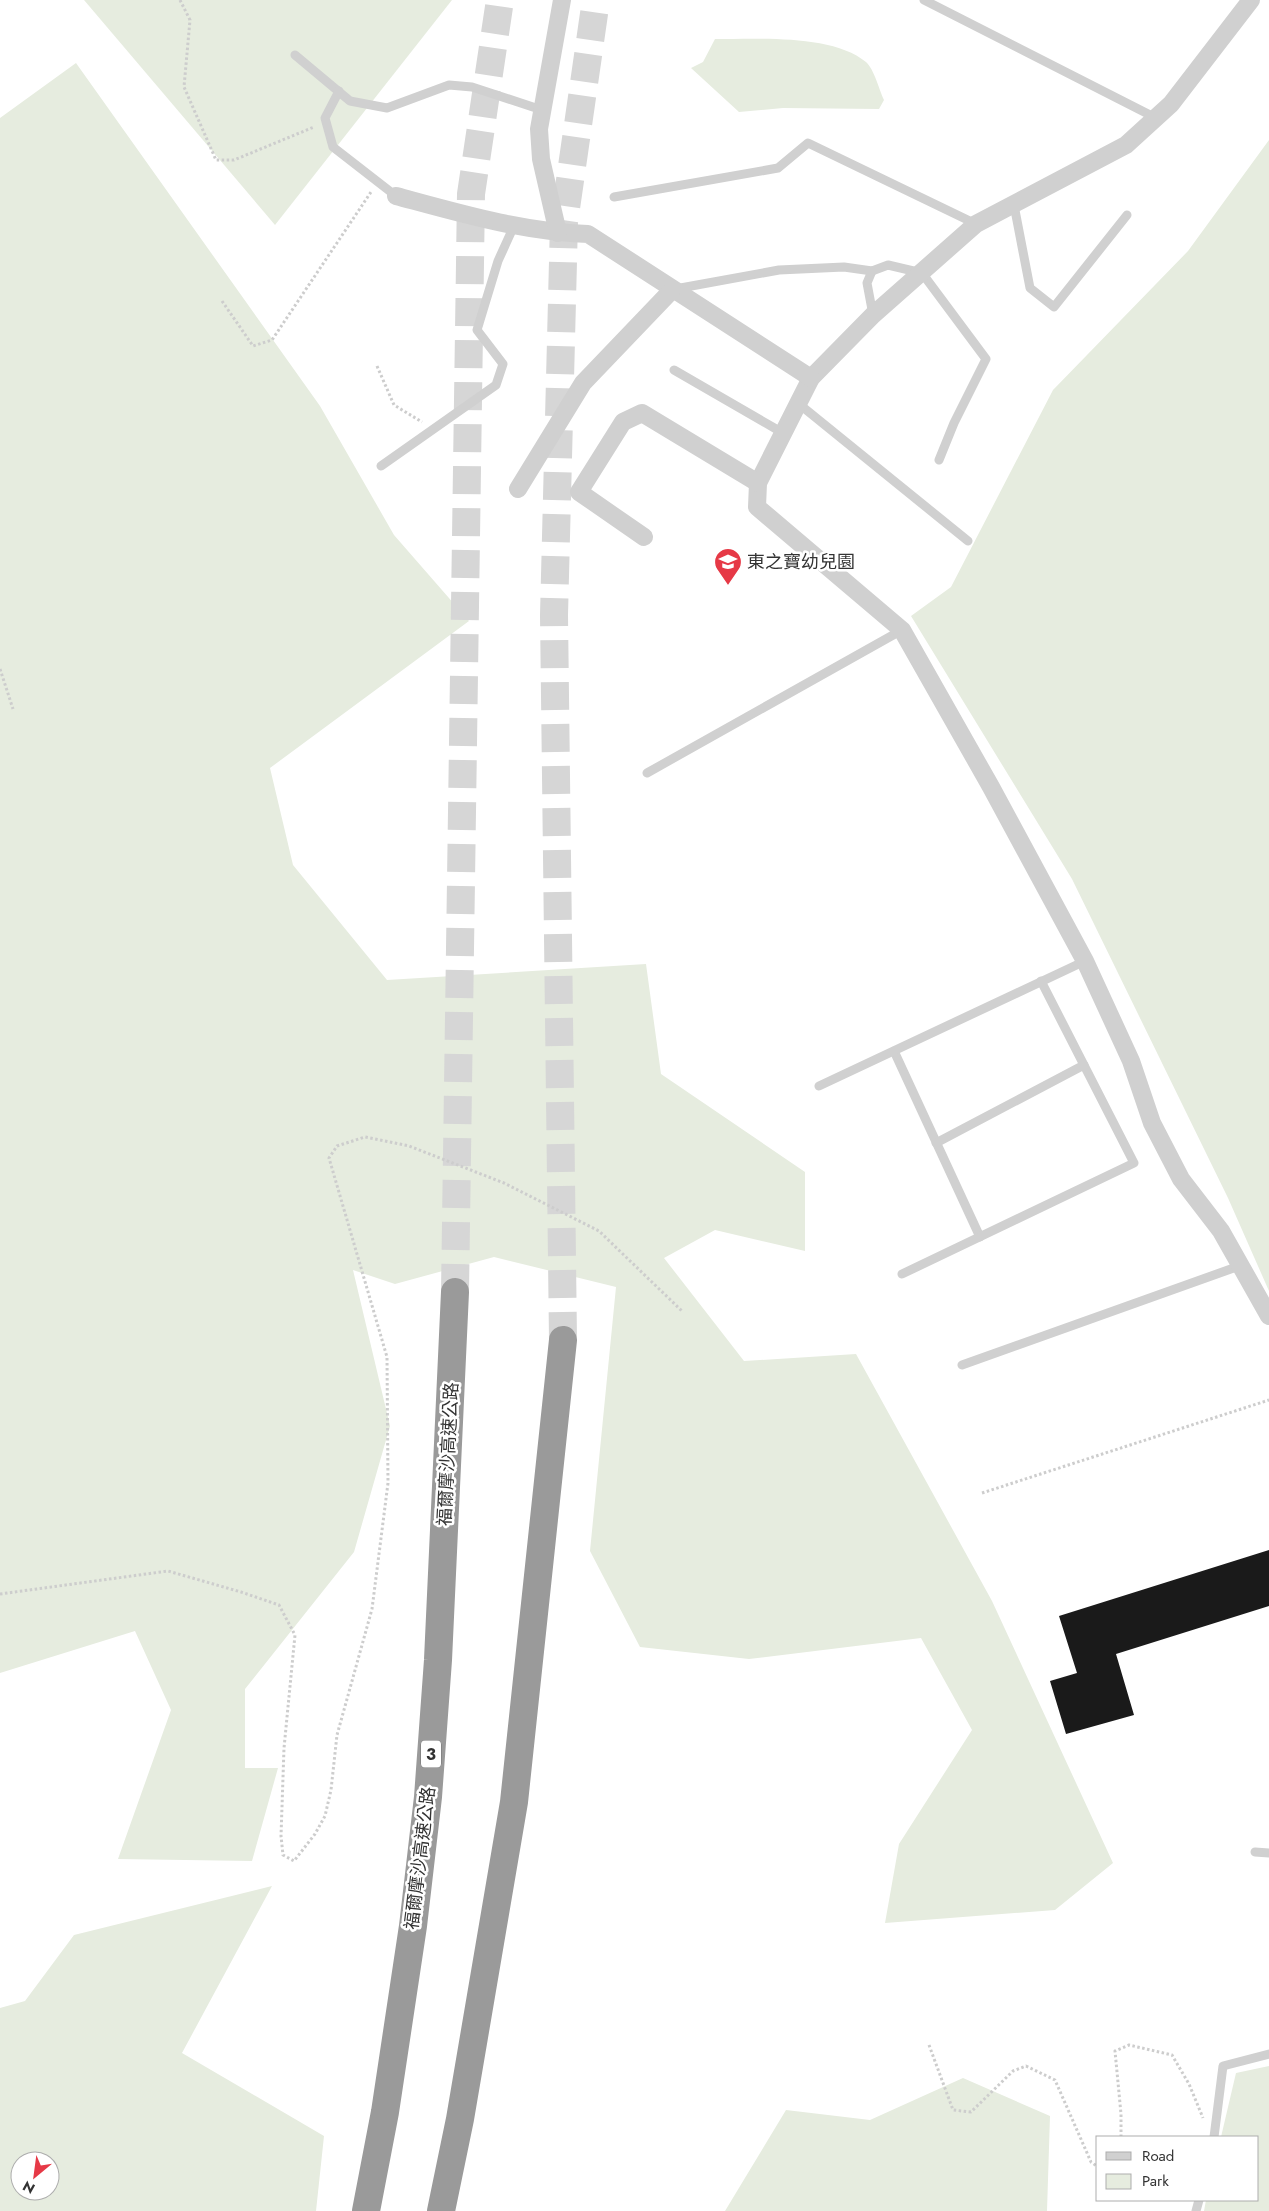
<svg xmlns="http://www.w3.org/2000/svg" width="1269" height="2211" viewBox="0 0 1269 2211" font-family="Jost,'Noto Sans TC',sans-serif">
	<rect width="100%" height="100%" fill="#fff"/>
	<g fill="#e6ecdf" fill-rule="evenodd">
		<path d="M84,0h368l-177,225z"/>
		<path d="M715,39c41,0 118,-5 151,23 8,7 13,27 18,38l-5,9 -96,-1 -44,4 -48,-44 12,-6z"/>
		<path d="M76,63l244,343 74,129 75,86 -199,147 23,97 94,115 259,-16 15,110 144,98v79l-90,-21 -51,28 80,103 112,-7 136,247 121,262 -58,47 -170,13 14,-79 73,-114 -51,-92 -172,21 -109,-12 -50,-96 26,-264 -122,-30 -99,27 -42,-14 37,156 -36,126 -109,137v79h33l-26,93 -134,-2 53,-149 -36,-79 -135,42v-1555z"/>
		<path d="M1269,140v1151l-41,-93 -156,-319 -161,-263 40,-29 102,-197 135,-139z"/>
		<path d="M272,1886l-90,167 142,83 -8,75h-316v-203l25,-7 49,-66zM20,2161h30v30h-30z"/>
		<path d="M1269,2066v145h-65l2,-11h52v-63h-37l15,-64z"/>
		<path d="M963,2078l87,38 -3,95h-322l61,-101 84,10z"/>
	</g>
	<path fill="#1a1a1a" d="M1269,1550v56l-153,48 18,61 -68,19 -16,-53 27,-8 -18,-57z"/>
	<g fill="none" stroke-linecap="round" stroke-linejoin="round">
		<g stroke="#d6d6d6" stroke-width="28" stroke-dasharray="28 14" stroke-linecap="butt">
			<path d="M455,1292l16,-1098 29,-194"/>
			<path d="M563,1340l-9,-725 10,-393 32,-222"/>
		</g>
		<g stroke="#cdcdcd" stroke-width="3" stroke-dasharray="2.5 2.5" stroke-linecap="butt">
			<path d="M180,0l10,20 -6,67 32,73h18l80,-33"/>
			<path d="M222,301l31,45 19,-6 99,-148"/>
			<path d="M377,366l17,39 28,17"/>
			<path d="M0,669l13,40"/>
			<path d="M982,1493l287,-93"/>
			<path d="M0,1594l168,-23 73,21 38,13 16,30 -11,113 -3,88 2,19 11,6 21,-27 10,-18 6,-26 6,-55 35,-126 16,-126 -1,-126 -58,-199 8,-12 28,-9 44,9 95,37 95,48 84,81"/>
			<path d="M929,2045l24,65 18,2 42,-41 13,-5 29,14 36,82 7,5"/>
			<path d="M1121,2137v-23l-6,-63 14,-6 43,10 17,29 14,34"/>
		</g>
		<g stroke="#d0d0d0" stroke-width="9">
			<path d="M924,0l232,118"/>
			<path d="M295,55l55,46 37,7 62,-23 23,2 70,23"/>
			<path d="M339,91l-14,27 8,29 63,49"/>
			<path d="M614,197l164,-29 30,-25 168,81"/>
			<path d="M1014,205l16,83 24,19 73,-92"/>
			<path d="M872,271l-5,12 6,32"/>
			<path d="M675,289l104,-19 65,-3 28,4 16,-6 34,8 64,86 -32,64 -15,37"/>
			<path d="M674,370l109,63"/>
			<path d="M799,404l169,137"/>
			<path d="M381,466l115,-81 7,-21 -26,-34 21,-69 15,-33 5,1"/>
			<path d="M647,773l255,-143"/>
			<path d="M894,1051l86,186"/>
			<path d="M819,1086l266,-125"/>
			<path d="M936,1143l148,-78"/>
			<path d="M902,1274l232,-111 -93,-182"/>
			<path d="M962,1365l280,-100"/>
			<path d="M1255,1852l14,1"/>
			<path d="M1214,2137l9,-71 46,-12"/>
			<path d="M1196,2211l3,-11"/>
		</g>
		<g stroke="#d0d0d0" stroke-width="18">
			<path d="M1251,0l-80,104 -45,41 -150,79 -103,91 -62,63 -53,105 -1,24 145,123 89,157 94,174 46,100 21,62 29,56 40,52 48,85"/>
			<path d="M396,196c63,17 127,36 192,38l223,144"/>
			<path d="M558,233l-17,-74 -2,-30 23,-129"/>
			<path d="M518,489l65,-106 89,-93"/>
			<path d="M644,537l-65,-45 44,-70 19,-9 116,70"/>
		</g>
		<g stroke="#9a9a9a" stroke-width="28">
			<path d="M366,2211l19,-99 28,-186 15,-129 10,-137 17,-368"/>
			<path d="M441,2211l19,-92 54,-317 49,-462"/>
		</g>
	</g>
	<defs>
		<symbol id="school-pin" viewBox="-11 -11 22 30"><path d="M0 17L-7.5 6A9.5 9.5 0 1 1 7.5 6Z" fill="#e63946" stroke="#fff"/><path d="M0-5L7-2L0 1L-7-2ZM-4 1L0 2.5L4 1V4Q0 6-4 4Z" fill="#fff"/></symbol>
	</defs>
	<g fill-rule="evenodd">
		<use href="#school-pin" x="712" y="546" width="32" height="43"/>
	</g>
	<g text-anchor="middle" stroke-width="5" stroke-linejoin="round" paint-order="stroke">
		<rect fill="#fff" stroke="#707070" stroke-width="1" x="421" y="1740.5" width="20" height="27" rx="4"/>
		<g font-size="16" font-weight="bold" fill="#333">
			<text x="431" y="1760">3</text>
		</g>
		<g font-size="18" fill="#333" stroke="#fff" text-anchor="start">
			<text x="747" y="568">東之寶幼兒園</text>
		</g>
		<g font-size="18" fill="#333" stroke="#fff">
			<text transform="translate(448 1454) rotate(-87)" y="6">福爾摩沙高速公路</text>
			<text transform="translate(420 1858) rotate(-83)" y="6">福爾摩沙高速公路</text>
		</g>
	</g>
	<rect x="1096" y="2136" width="162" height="65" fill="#ffffff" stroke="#adadad"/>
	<rect x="1106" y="2152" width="25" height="8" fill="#d0d0d0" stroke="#adadad"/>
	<text x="1142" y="2161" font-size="15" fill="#333333">Road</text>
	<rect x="1106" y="2174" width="25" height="15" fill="#e6ecdf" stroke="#adadad"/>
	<text x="1142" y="2186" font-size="15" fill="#333333">Park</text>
	<g transform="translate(35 2176) rotate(209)"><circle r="24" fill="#ffffff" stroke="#adadad"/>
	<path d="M0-4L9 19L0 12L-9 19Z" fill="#e63946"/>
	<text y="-8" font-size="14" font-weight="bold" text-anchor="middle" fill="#333333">N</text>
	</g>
</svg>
